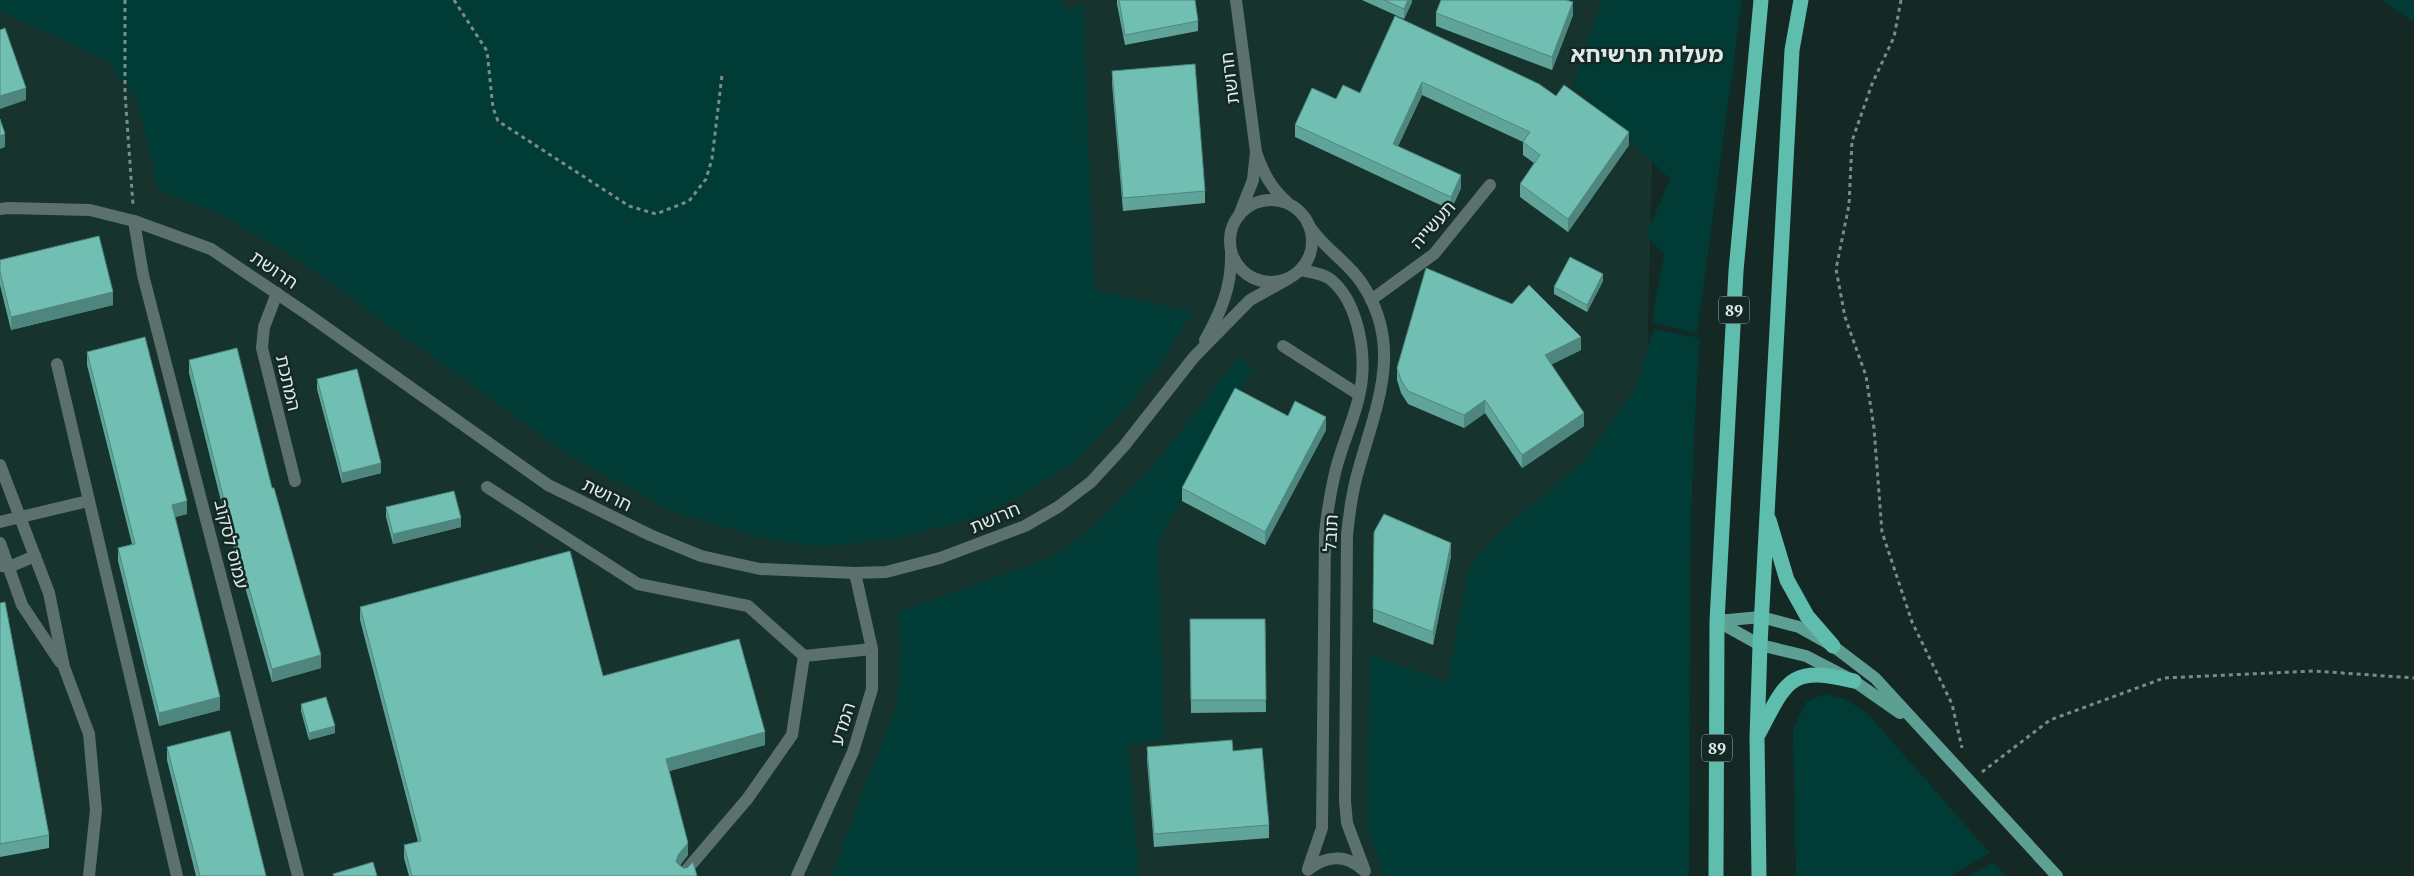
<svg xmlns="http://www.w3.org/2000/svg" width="2414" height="876" viewBox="0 0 2414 876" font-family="'PT Serif','Noto Sans Hebrew',serif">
	<rect width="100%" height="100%" fill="#142824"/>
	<path fill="#16332e" d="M0,0h1651l3,88 -6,237 18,551h-1666z"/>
	<g fill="#003c35">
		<path d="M0,0h1062l4,10 17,-6 11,286 98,22 -26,44 -35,46 -60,63 -40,24 -55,29 -82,21 -74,8 -62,-10 -84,-25 -99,-53 -284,-204 -71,-41 -61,-23 -22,-91 -31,-40 -106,-49z"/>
		<path d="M1602,0h140l-45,334 -45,-12 12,-69 -18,-17 24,-57 -96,-94z"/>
		<path d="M2382,0h32v22z"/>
		<path d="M1654,329l46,9c-14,179 -9,359 -11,538h-305l-17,-49 3,-172 77,27 22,-115 27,-31 87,-74 51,-71z"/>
		<path d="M1239,357l13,12 -94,174 6,196 -36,6 11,131h-308l67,-176 3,-49 -3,-39 152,-54 36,-25 62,-60z"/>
		<path d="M1825,694l20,5 23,15 122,139 -40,23h-154l-3,-148 14,-27z"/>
		<path d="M1992,862l14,14h-37z"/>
	</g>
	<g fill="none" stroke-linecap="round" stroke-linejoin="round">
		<g stroke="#7b8b88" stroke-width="3" stroke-dasharray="4 4" stroke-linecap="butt">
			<path d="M125,0v93l8,112"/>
			<path d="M454,0l33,51 6,57 5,13 131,85 27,8 33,-13 17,-22 6,-20 10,-84"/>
			<path d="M1901,0l-7,37 -22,47 -20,57 -3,64 -13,64 9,48 21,59 8,52 8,104 30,90 40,82 10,44"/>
			<path d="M1982,772l68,-52 114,-42 150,-7 100,7"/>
		</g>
		<g stroke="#5c716d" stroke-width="12">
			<path d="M1236,0l20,152 -3,28 -13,33"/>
			<path d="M1257,155c7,19 14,33 30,47"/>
			<circle cx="1271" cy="241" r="41"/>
			<path d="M0,209l8,-1 82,2 44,11 77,28 99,67 238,169 102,50 51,21 59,13 95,4 31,-1 54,-14 85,-32 33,-19 33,-25 33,-36 70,-89 56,-57 38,-21"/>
			<path d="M134,221l9,54 155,601"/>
			<path d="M1308,224c14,23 38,36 53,58 46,67 12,130 -5,197 -5,19 -7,37 -9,56l-2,266 2,22 18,48"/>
			<path d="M1300,270c9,2 22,3 30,9 26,20 35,67 32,99 -3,33 -20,64 -27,95 -5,21 -8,41 -10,61l-3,294 -14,41"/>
			<path d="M277,293l-13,34 -2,21 33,133"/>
			<path d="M1371,300l63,-46 56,-69"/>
			<path d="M1205,340c16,-28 27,-54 26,-87"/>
			<path d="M1283,346l75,48"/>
			<path d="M57,364l120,512"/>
			<path d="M0,465l49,128 15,74 25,67 7,76 -7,66"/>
			<path d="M487,487l151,97 110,22 56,50 -12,79 -44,63 -64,75"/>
			<path d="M0,522l88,-21"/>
			<path d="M0,543l22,62 38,57"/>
			<path d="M2,566l7,1 26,-11"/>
			<path d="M804,656l68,-7"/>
			<path d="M1308,870c18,-15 38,-16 55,0"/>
			<path d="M797,876l56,-124 19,-63v-40l-17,-76"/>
		</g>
		<g stroke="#5e9f94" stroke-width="12">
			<path d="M1717,621l44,-4 38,10 34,19 42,32 182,198"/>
			<path d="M1717,621l43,24 46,11 48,25 46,32"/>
		</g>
		<g stroke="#5fbdae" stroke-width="15">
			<path d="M1769,520l18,60 20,36 26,30"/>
			<path d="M1759,733c28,-53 31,-68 95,-52"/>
			<path d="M1716,876l1,-255 19,-350 25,-271"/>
			<path d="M1759,876l-2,-139 3,-92 32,-595 9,-50"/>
		</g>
	</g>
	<g fill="#60a499">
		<path d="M1117,0h78l3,21v10l-73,14 -8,-41z"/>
		<path d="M1362,0h50v2l-8,17z"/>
		<path d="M1436,13l137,2 -21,55 -116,-44z"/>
		<path d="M1395,16l234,129 -61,87 -48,-35v-13l14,-21 -11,-8v-13l-101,-47 -24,51 63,42 -10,22 -156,-73v-12l41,-26 24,-6z"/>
		<path d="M1112,71l93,120v12l-82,8 -11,-127z"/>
		<path d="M0,260l113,45 -102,25 -11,-45z"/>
		<path d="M1603,281l-16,31 -33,-18v-7z"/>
		<path d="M1581,350l-30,14 33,62 -62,42 -37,-55 -21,15 -56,-24 -7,-11 -4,-13v-12z"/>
		<path d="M87,352l100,162 -12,3 45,193 -61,16 -41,-165v-13l14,-4 -45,-179z"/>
		<path d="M189,360l83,128 49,180 -49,14 -48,-169 -35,-140z"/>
		<path d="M317,379l64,94 -39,10 -25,-94z"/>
		<path d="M1288,416l38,14 -61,115 -83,-44v-13z"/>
		<path d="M386,507l75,20 -68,17 -7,-27z"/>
		<path d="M1374,532l77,24 -18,89 -60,-23z"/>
		<path d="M0,603l49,232v13l-49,9z"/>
		<path d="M360,607l243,69 162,69 -96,26 19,84 -8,10 3,3 14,8h-288l-5,-18v-13l14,-3 -58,-222z"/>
		<path d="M1190,619h75l1,93 -75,1z"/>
		<path d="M301,704l34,29 -26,7 -8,-29z"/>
		<path d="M167,747l99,129h-70l-29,-116z"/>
		<path d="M1147,747l122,78v13l-115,9 -7,-87z"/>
	</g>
	<g fill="#4e867d">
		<path d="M1408,0h4v2l-8,17v-10z"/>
		<path d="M1573,2v13l-21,55v-13z"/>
		<path d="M1422,82v13l-29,62v-13z"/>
		<path d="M26,88v12l-26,9v-13z"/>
		<path d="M1629,132v13l-61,87v-13z"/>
		<path d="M5,134v13l-5,2v-13z"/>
		<path d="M1461,175v13l-10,22v-13z"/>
		<path d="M1603,274v7l-16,31v-7z"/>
		<path d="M113,292v13l-102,25v-13z"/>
		<path d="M1581,337v13l-36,18v-13z"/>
		<path d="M1485,400v13l-21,15v-13z"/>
		<path d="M1584,413v13l-62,42v-13z"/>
		<path d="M1326,417v13l-61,115v-13z"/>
		<path d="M381,463v10l-39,10v-10z"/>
		<path d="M187,501v13l-15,4v-13z"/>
		<path d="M461,518v9l-68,17v-10z"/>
		<path d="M1451,543v13l-18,89v-13z"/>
		<path d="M321,655v13l-49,14v-13z"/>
		<path d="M220,697v13l-61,16v-13z"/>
		<path d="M335,726v7l-26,7v-7z"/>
		<path d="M765,732v13l-99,27v-13z"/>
		<path d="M688,843v12l-10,13 -2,-6 2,-7z"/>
	</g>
	<g fill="#70bfb2" stroke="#4e867d">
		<path d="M1119,0h76l3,21 -73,14z"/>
		<path d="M1384,0h24l-4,9z"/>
		<path d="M1441,0h125l7,2 -21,55 -116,-44z"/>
		<path d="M1395,16l144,68 17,12 8,-11 65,47 -61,87 -48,-35 20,-29 -17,-13 7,-10 -108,-50 -29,62 68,31 -10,22 -156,-72 17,-37 24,11 7,-14 17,8z"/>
		<path d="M5,28l21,60 -26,8v-66z"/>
		<path d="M1195,64l10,127 -82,7 -11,-127z"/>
		<path d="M0,119l5,15 -5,2z"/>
		<path d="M99,236l14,56 -102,25 -11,-45v-12z"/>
		<path d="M1570,257l33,17 -16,31 -33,-18z"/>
		<path d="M1426,268l86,36 17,-19 52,52 -36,18 39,58 -62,42 -37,-55 -21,15 -56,-24 -7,-11 -4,-12z"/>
		<path d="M145,337l42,164 -15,4 48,192 -61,16 -41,-165 17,-4 -48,-192z"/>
		<path d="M237,348l35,140h2l47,167 -49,14 -48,-169 -35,-140z"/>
		<path d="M357,369l24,94 -39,10 -25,-94z"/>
		<path d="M1235,388l53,28 7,-15 31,16 -61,115 -83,-44z"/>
		<path d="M454,491l7,27 -68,16 -7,-27z"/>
		<path d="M1384,514l67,29 -18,89 -60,-23 1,-77z"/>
		<path d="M570,551l33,125 136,-37 26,93 -99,27 22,84 -10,12 -2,7 7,6h4l6,-6 4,14h-285l-8,-31 17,-4 -61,-234z"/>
		<path d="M5,602l44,233 -49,9v-241z"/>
		<path d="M1190,619h75l1,81h-75z"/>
		<path d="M326,697l9,29 -26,7 -8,-29z"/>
		<path d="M230,731l36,145h-66l-33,-129z"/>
		<path d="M1232,740l1,11 29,-3 7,77 -115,9 -7,-87z"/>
		<path d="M373,862l4,14h-43l-1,-2z"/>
	</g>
	<g text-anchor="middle" stroke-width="5" stroke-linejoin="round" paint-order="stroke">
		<g fill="#142824" stroke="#a1b0ac" stroke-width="1">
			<rect x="1719" y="296.5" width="30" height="27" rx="4"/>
			<rect x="1702" y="734.5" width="30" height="27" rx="4"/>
		</g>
		<g font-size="16" font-weight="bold" fill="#deeae7">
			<text x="1734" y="316">89</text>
			<text x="1717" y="754">89</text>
		</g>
		<g font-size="18" fill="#deeae7" stroke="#142824">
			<text transform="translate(1230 78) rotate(-97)" y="6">חרושת</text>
			<text transform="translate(1433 225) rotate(-48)" y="6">תעשייה</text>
			<text transform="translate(274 270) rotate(34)" y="6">חרושת</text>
			<text transform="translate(288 383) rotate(77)" y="6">המתכת</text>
			<text transform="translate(607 495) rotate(26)" y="6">חרושת</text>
			<text transform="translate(995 518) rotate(-23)" y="6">חרושת</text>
			<text transform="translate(1331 533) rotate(-87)" y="6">תובל</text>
			<text transform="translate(231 544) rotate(76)" y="6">עמוס לסקוב</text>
			<text transform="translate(843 724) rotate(-72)" y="6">המדע</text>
		</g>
		<g font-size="22" font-weight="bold" fill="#deeae7" stroke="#142824">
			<text x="1647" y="62">מעלות תרשיחא</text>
		</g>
	</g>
</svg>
